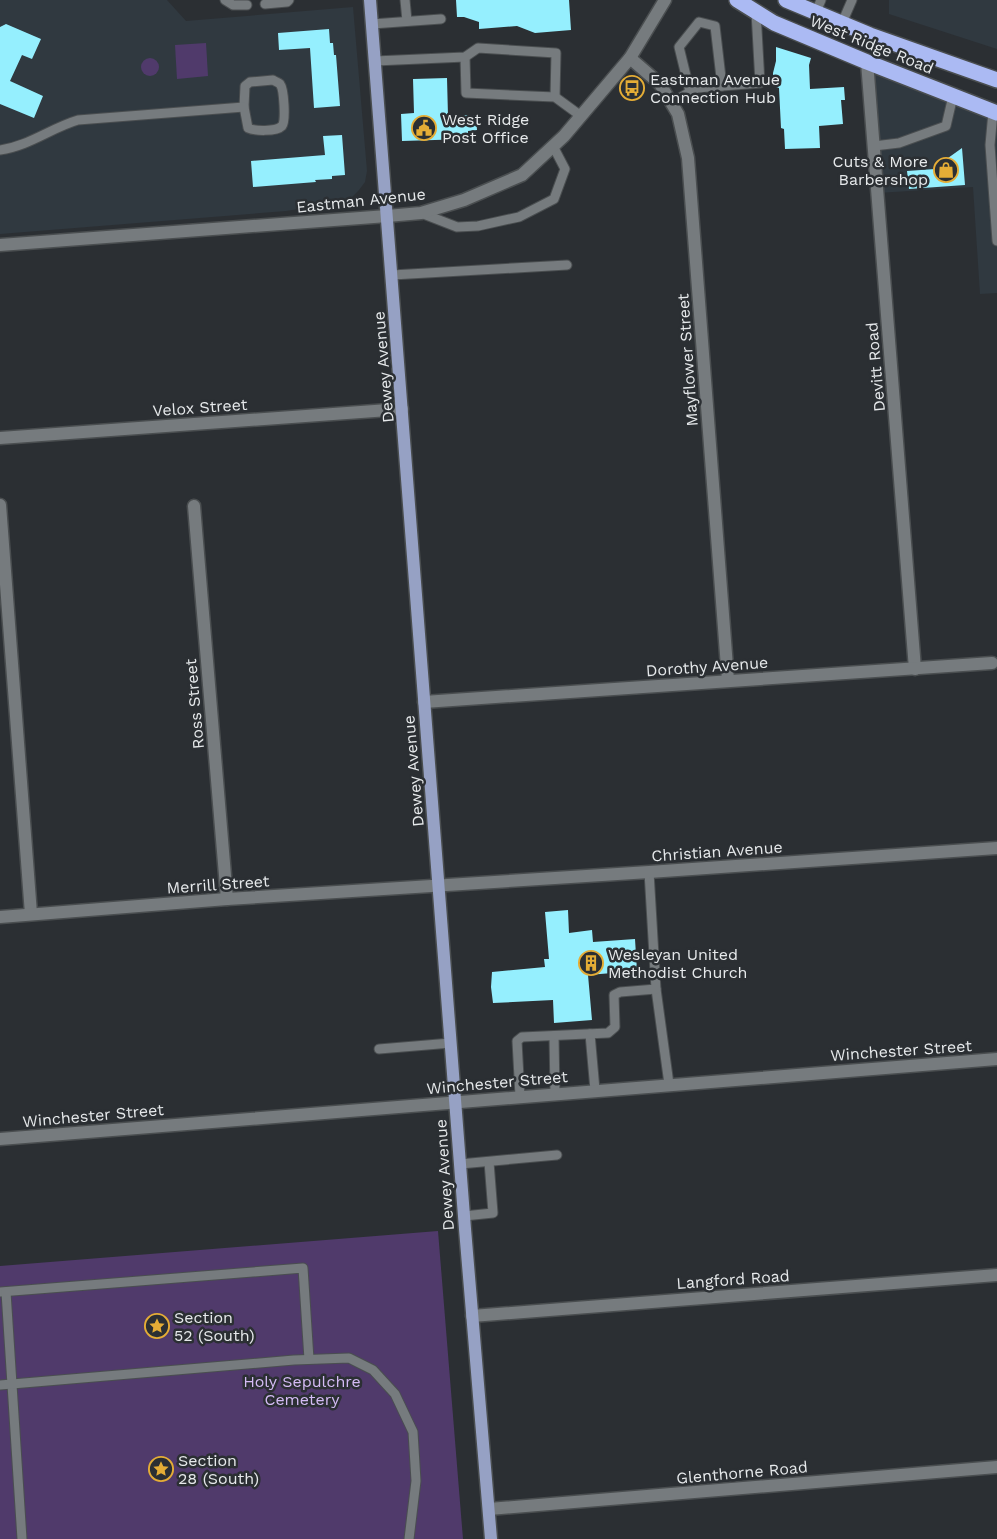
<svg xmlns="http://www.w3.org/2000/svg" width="997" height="1539" viewBox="0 0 997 1539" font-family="'Work Sans',sans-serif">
	<rect width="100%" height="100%" fill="#2b2f33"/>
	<g fill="#303940">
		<path d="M0,0h167l19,21 167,-14 14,164 -2,11 -6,8 -7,7 -10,5 -56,9 -286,23z"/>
		<path d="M889,0h108v49l-108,-35z"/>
		<path d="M867,62l130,51v180l-17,1 -7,-107 -96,6z"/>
	</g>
	<g fill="#503a6b">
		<path d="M206,43l2,33 -31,3 -2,-34z"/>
		<circle cx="150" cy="67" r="9"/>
		<path d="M438,1231l25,308h-463v-273z"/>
	</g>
	<g fill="#95effe">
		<path d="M456,0h113l2,30 -36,3 -18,-7 -38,3v-7l-15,-5h-7z"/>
		<path d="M6,24l35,15 -9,20 -10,-4 -12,26 33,15 -9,22 -34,-14v-77z"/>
		<path d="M329,29l1,14h3l1,12h2l4,51 -26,2 -4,-60 -31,2 -1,-17z"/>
		<path d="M776,47l35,11 -2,7 1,24 34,-2 1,13h-4l2,24 -24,2 1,22 -35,1 -1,-20 -3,-1 -2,-40 -6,-2v-13l3,-12z"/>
		<path d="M447,78l1,38 28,-1 1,15 -9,1v8l-66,2 -1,-27 13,-1 -1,-34z"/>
		<path d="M342,135l3,40 -13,1v3l-17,1 1,2 -63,5 -2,-26 74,-6 -2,-19z"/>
		<path d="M962,148l3,37 -56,4 -2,-18 42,-3 -1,-10z"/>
		<path d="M568,910l1,23 23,-3 1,12 42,-3 2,32 -49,4 4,45 -38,3 -1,-23 -60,3 -2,-16 1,-15 53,-5 -1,-8h5l-4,-47z"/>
	</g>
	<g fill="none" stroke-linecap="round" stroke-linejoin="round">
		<defs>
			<g id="lane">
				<path d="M225,0l8,5h14"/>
				<path d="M405,0l2,21"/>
				<path d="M265,4l22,-2 2,-2"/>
				<path d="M816,12l5,-12"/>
				<path d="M842,23l10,-23"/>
				<path d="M372,24l69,-5"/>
				<path d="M465,57l1,36 89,4 26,19"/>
				<path d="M375,61l90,-4 13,-9 78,5 -1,44"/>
				<path d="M273,80c3,2 5,2 7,4 4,5 6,37 2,42 -6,6 -28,5 -34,2l-4,-21 1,-21 5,-4z"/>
				<path d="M690,92l-11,-45 20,-25 16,4 7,60"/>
				<path d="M671,103l26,-15 63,-5 -4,-71"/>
				<path d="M993,112l-3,33 7,96"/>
				<path d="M874,146l25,-3 47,-17 7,-30"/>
				<path d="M0,150c29,-4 51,-22 78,-30l166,-13"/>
				<path d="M421,213l36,14 21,-1 41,-9 35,-18 11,-30 -12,-23"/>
				<path d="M392,275l175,-10"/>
				<path d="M656,989l13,95"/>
				<path d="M590,1034l5,56"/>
				<path d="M554,1036l1,57"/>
				<path d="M379,1049l72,-6"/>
				<path d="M520,1096l-3,-55 5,-4 86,-4 7,-6 -1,-32 6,-3 36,-3 -7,-117"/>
				<path d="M460,1164l97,-9"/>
				<path d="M464,1216l29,-3 -4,-51"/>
				<path d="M0,1292l303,-24 6,91"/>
				<path d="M6,1292l16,247"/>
				<path d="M0,1385l294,-25 55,-2 24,12 22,24 18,38 3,49 -7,58"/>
			</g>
			<g id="street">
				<path d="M630,58l30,26 18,30 10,44 40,522"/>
				<path d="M867,62l48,607"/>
				<path d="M0,245l387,-29"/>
				<path d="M0,438l402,-29"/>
				<path d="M0,505l31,409"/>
				<path d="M194,506l33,393"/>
				<path d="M424,702l568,-39"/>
				<path d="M0,917l227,-18 422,-27 348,-24"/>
				<path d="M0,1139l997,-80"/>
				<path d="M472,1316l525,-41"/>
				<path d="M489,1509l508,-42"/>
			</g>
			<path id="secondary" d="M387,216l34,-3 43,-13 58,-25 42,-39 66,-78 35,-58"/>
			<path id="primary" d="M370,0l95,1229 26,310"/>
			<g id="highway">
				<path d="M737,0l37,23 93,39 130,51"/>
				<path d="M786,0l84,35 127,45"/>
			</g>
		</defs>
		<use href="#lane" stroke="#4a4e50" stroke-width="11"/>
		<use href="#street" stroke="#4a4e50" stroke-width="15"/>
		<use href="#secondary" stroke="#4a4e50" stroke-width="15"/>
		<use href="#primary" stroke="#4a4e50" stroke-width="15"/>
		<use href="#highway" stroke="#4a4e50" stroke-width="18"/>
		<use href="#lane" stroke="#767b7e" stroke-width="9"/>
		<use href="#street" stroke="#767b7e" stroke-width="12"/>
		<use href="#secondary" stroke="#767b7e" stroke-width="12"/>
		<use href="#primary" stroke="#96a1c4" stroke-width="12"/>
		<use href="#highway" stroke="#abbaf3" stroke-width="15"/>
	</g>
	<defs>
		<symbol id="bus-ring" viewBox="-11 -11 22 22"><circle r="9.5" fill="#2b2f33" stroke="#e5ad36" stroke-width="1.5"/><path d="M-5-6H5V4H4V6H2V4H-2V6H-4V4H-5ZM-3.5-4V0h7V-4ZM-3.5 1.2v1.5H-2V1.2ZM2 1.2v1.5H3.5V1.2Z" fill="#e5ad36"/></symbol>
		<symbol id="civic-ring" viewBox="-11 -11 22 22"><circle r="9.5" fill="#2b2f33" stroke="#e5ad36" stroke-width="1.5"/><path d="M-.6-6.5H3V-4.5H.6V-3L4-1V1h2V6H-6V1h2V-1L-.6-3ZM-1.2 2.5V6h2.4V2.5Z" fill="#e5ad36"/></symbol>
		<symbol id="shop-ring" viewBox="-11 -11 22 22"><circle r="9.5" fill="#2b2f33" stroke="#e5ad36" stroke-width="1.5"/><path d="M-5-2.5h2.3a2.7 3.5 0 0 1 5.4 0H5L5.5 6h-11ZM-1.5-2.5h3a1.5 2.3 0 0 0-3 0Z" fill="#e5ad36"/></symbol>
		<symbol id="building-ring" viewBox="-11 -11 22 22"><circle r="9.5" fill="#2b2f33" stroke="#e5ad36" stroke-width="1.5"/><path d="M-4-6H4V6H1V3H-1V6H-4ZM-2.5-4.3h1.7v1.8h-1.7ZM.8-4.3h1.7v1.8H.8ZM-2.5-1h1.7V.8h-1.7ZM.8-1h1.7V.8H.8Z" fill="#e5ad36"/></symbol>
		<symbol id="sight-ring" viewBox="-11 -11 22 22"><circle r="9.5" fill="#2b2f33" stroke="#e5ad36" stroke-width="1.5"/><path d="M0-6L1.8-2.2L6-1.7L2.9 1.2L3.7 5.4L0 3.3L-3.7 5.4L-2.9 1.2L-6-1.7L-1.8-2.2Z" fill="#e5ad36"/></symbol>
	</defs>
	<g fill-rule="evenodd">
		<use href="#bus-ring" x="618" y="74" width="28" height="28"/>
		<use href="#civic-ring" x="410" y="114" width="28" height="28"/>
		<use href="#shop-ring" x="932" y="156" width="28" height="28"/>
		<use href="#building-ring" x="577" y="949" width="28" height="28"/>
		<use href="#sight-ring" x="143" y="1312" width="28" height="28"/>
		<use href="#sight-ring" x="147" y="1455" width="28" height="28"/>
	</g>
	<g text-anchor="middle" stroke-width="5" stroke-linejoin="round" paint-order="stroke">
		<g font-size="16" fill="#e6e9eb" stroke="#2b2f33">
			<text transform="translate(872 44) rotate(22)" y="6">West Ridge Road</text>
			<text transform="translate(361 200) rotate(-6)" y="6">Eastman Avenue</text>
			<text transform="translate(687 360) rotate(-94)" y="6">Mayflower Street</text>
			<text transform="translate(383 367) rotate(-95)" y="6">Dewey Avenue</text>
			<text transform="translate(875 367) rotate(-95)" y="6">Devitt Road</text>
			<text transform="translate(200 407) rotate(-4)" y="6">Velox Street</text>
			<text transform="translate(707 666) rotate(-4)" y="6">Dorothy Avenue</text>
			<text transform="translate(194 704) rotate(-95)" y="6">Ross Street</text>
			<text transform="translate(413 771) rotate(-95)" y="6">Dewey Avenue</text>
			<text transform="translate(717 851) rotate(-4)" y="6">Christian Avenue</text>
			<text transform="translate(218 884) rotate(-4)" y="6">Merrill Street</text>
			<text transform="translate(901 1050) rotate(-4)" y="6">Winchester Street</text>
			<text transform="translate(497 1082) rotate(-5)" y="6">Winchester Street</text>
			<text transform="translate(93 1115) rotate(-5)" y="6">Winchester Street</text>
			<text transform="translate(444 1175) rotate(-94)" y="6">Dewey Avenue</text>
			<text transform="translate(733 1279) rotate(-4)" y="6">Langford Road</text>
			<text transform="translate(742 1472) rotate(-5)" y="6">Glenthorne Road</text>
		</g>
		<g font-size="16" fill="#e6e9eb" stroke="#2b2f33" text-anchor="start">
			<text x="650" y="85">Eastman Avenue<tspan x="650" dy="18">Connection Hub</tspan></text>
			<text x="442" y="125">West Ridge<tspan x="442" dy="18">Post Office</tspan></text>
			<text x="928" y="167" text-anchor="end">Cuts &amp; More<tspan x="928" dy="18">Barbershop</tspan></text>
			<text x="608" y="960">Wesleyan United<tspan x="608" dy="18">Methodist Church</tspan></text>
			<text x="174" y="1323">Section<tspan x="174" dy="18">52 (South)</tspan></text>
			<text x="178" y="1466">Section<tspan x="178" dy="18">28 (South)</tspan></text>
		</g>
		<g font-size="16" fill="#d4bbf5" stroke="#2b2f33">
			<text x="302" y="1387">Holy Sepulchre<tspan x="302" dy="18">Cemetery</tspan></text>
		</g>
	</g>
</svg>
